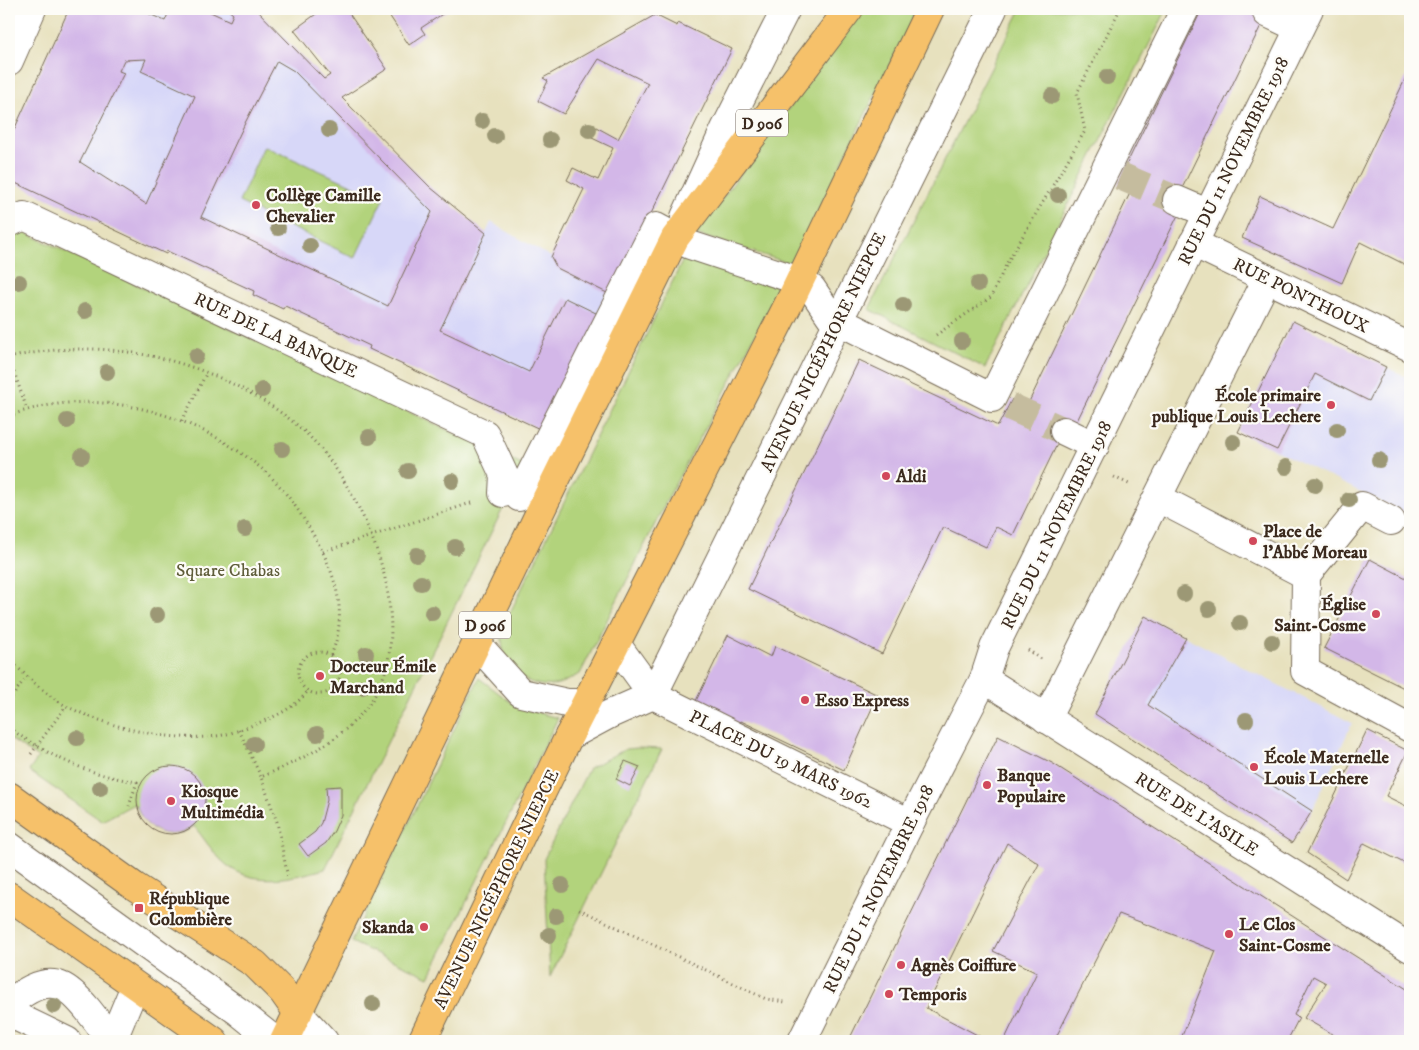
<svg xmlns="http://www.w3.org/2000/svg" width="1419" height="1050" viewBox="0 0 1419 1050" font-family="'IM FELL DW Pica',serif">
	<rect width="100%" height="100%" fill="#fdfcf7"/>
	<filter id="ink" filterUnits="userSpaceOnUse"><feTurbulence type="fractalNoise" baseFrequency=".02" numOctaves="2"/><feDisplacementMap in="SourceGraphic" scale="10" xChannelSelector="R" yChannelSelector="G"/><feConvolveMatrix kernelMatrix="1 2 1 2 8 2 1 2 1" color-interpolation-filters="sRGB"/></filter>
	<filter id="wash" filterUnits="userSpaceOnUse"><feTurbulence type="fractalNoise" baseFrequency=".0096" numOctaves="4" result="noise"/><feDisplacementMap in="SourceGraphic" scale="20" xChannelSelector="R" yChannelSelector="G"/><feGaussianBlur stdDeviation="1.12" result="paint"/><feColorMatrix in="noise" values="0 0 0 0 0 0 0 0 0 0 0 0 0 0 0 0 0 1.4 0 .05"/><feComposite in="paint" operator="in"/></filter>
	<g filter="url(#wash)">
		<rect width="100%" height="100%" fill="#e7e1be"/>
		<g fill="#d7d7f8">
			<path d="M69,9h187l31,31 -1,2 144,145 42,36 14,10 5,-11 60,35 6,11 54,27 -67,136 -175,-82 1,-3 -85,-40 -2,3 -30,-14 1,-4 -86,-40 -2,3 -157,-74v-39z"/>
			<path d="M1293,321l117,58v137l-172,-84z"/>
			<path d="M1145,616l207,107 -40,88 -20,32 -197,-129z"/>
		</g>
		<g fill="#b2d37b" stroke="#767e4c">
			<path d="M862,9h55l-125,255 -96,-30z"/>
			<path d="M1021,9h146l-182,359 -116,-59z"/>
			<path d="M264,146l119,53 -28,59 -116,-56z"/>
			<path d="M9,225l515,241 -199,403c-35,9 -75,20 -104,-9 -10,-10 -18,-23 -27,-34 -17,13 -41,10 -52,-9 -4,-5 -3,-9 -8,-13l-32,17 -73,-50 9,-13 -29,-20z"/>
			<path d="M685,256l96,31 -109,203 -92,184c-7,3 -14,8 -22,10 -17,5 -39,-4 -49,-18 -6,-10 -7,-24 -8,-35z"/>
			<path d="M479,678l38,29 41,11 -129,259 -78,-35z"/>
			<path d="M638,748l24,1 -112,228 -6,-118 45,-91 37,-19z"/>
		</g>
		<g id="blocks">
			<g fill="#d3b7e8" fill-rule="evenodd">
				<path d="M69,9h77l-1,3 20,9 5,-12h34l26,12 3,-7 -6,-5h29l68,70 6,-4 -36,-45 29,-21h23l41,60 -45,29 88,89 56,46 -46,97 89,42 36,-74 35,17 -56,116 -175,-82 1,-3 -85,-40 -2,3 -30,-14 1,-4 -87,-40 -1,3 -157,-74v-39zM146,59l-5,12 54,25 -49,108 -66,-42 44,-89 -5,-2 5,-11zM277,61l17,10 138,141 -44,94 -187,-89 44,-94z"/>
				<path d="M385,9h65l-29,19 4,6 -16,11z"/>
				<path d="M1202,9h67l-97,200 7,4 -106,216 -7,-3 -53,109 -17,-8 -10,20 -43,-20 -61,127 -134,-65 111,-229 139,66 14,-27 15,7 104,-215 -14,-7z"/>
				<path d="M655,15l22,11 1,-3 54,26 -121,246 -54,-27 -6,-11 33,-68 -17,-9 6,-12 25,12 15,-32 -21,-10 4,-11 22,12 30,-56 -49,-24 -35,55 -26,-13 10,-20 -5,-3z"/>
				<path d="M1410,69v198l-50,-25 -18,41 -100,-45 18,-42 73,33z"/>
				<path d="M1293,321l93,46 -17,34 -54,-27 -38,76 -39,-18z"/>
				<path d="M1370,559l40,21v111l-86,-43z"/>
				<path d="M1145,616l41,22 -38,67 164,106 -20,32 -197,-129z"/>
				<path d="M728,635l43,22 4,-11 103,49 -34,75 -103,-49 -3,5 -44,-21z"/>
				<path d="M1367,730l41,21 -22,45 24,12v58l-46,-23 -18,36 -39,-26z"/>
				<path d="M998,736l54,27 358,228v50h-66l-40,-23 22,-35 -13,-7 -19,39 5,3 -12,23h-107l36,-90 -97,-37 -65,127h-50l33,-69 -44,-21 46,-87 -32,-21 -81,165 55,29 -3,4 -129,-1z"/>
				<path d="M625,761l15,6 -10,19 -14,-7z"/>
				<circle cx="171" cy="800" r="34"/>
				<path d="M341,786v29l-7,16 -8,12 -18,13 -9,-12 16,-12 6,-9 6,-23 -1,-13z"/>
			</g>
		</g>
	</g>
	<g filter="url(#ink)">
		<use href="#blocks" fill-opacity="0" stroke="#776a56" stroke-width="1"/>
		<g fill="none" stroke-linecap="round" stroke-linejoin="round">
			<g stroke="#c5bc9e" stroke-width="28" stroke-dasharray="28 14" stroke-linecap="butt">
				<path d="M1120,176l57,24"/>
				<path d="M1009,406l55,25"/>
			</g>
			<defs>
				<g id="minor">
					<path d="M1267,13l32,15"/>
					<path d="M9,61l23,-52"/>
					<path d="M1177,200l30,13"/>
					<path d="M685,217l40,-88 61,-120"/>
					<path d="M9,223l15,-7 461,218 19,41 -1,18"/>
					<path d="M1193,243l217,104"/>
					<path d="M1064,431l31,15"/>
					<path d="M519,497l137,-270 34,18 110,36 12,8 19,28 161,81 193,-389"/>
					<path d="M1158,498l148,77"/>
					<path d="M1391,521l-29,-15 -56,69 -1,96 105,57"/>
					<path d="M476,643l45,50 46,10h19"/>
					<path d="M616,644l37,51 257,128"/>
					<path d="M984,679l426,269"/>
					<path d="M1046,719l221,-440"/>
					<path d="M569,736l41,-22 43,-19 340,-686"/>
					<path d="M9,846l230,166 36,29"/>
					<path d="M9,1004c13,-11 34,-26 52,-18 16,6 40,40 49,54"/>
					<path d="M9,1013l58,28"/>
					<path d="M298,1013l26,28"/>
					<path d="M109,1041l6,-7 20,-48"/>
					<path d="M802,1041l108,-218 74,-144 10,-31 315,-639"/>
				</g>
				<g id="major">
					<path d="M9,796l125,90 121,78 28,28 15,21"/>
					<path d="M9,896l205,145"/>
					<path d="M284,1041l271,-560 120,-243 174,-229"/>
					<path d="M422,1041l147,-305 224,-441 137,-286"/>
				</g>
			</defs>
			<use href="#minor" stroke="#776a56" stroke-width="30"/>
			<use href="#major" stroke="#776a56" stroke-width="30"/>
			<g stroke="#776a56" stroke-width="3" stroke-dasharray="1 4" stroke-linecap="butt">
				<path d="M936,335l55,-38 17,-36 77,-130 -8,-38 43,-84"/>
				<path d="M9,358c98,-25 210,3 288,67 43,35 80,109 90,163 7,42 7,83 -20,119 -28,35 -66,53 -106,70l16,45 11,56"/>
				<path d="M9,358l18,51"/>
				<path d="M9,416c85,-32 183,-5 252,52 24,20 42,48 57,75 19,35 30,74 13,112"/>
				<path d="M182,421l25,-49"/>
				<path d="M1114,477l15,7"/>
				<path d="M323,552l151,-50"/>
				<path d="M1028,650l13,9"/>
				<circle cx="319" cy="673" r="21"/>
				<path d="M9,659c17,17 38,37 59,48 44,21 100,35 149,29 15,-2 30,-9 44,-14 18,-7 34,-15 47,-31"/>
				<path d="M9,701l17,-24"/>
				<path d="M9,728c42,29 77,46 128,54l-8,24"/>
				<path d="M239,730l22,47"/>
				<path d="M31,754l35,-48"/>
				<path d="M579,909l187,90 19,3"/>
			</g>
			<use href="#minor" stroke="#fff" stroke-width="28"/>
			<use href="#major" stroke="#f6c16b" stroke-width="28"/>
		</g>
		<g fill="#9c9875">
			<circle cx="1107" cy="77" r="8"/>
			<circle cx="1052" cy="96" r="8"/>
			<circle cx="482" cy="121" r="8"/>
			<circle cx="329" cy="130" r="8"/>
			<circle cx="589" cy="130" r="8"/>
			<circle cx="495" cy="136" r="8"/>
			<circle cx="550" cy="140" r="8"/>
			<circle cx="1058" cy="195" r="8"/>
			<circle cx="278" cy="228" r="8"/>
			<circle cx="310" cy="246" r="8"/>
			<circle cx="19" cy="282" r="8"/>
			<circle cx="978" cy="284" r="8"/>
			<circle cx="903" cy="305" r="8"/>
			<circle cx="85" cy="311" r="8"/>
			<circle cx="962" cy="341" r="8"/>
			<circle cx="196" cy="356" r="8"/>
			<circle cx="107" cy="372" r="8"/>
			<circle cx="262" cy="390" r="8"/>
			<circle cx="67" cy="421" r="8"/>
			<circle cx="1337" cy="430" r="8"/>
			<circle cx="369" cy="437" r="8"/>
			<circle cx="1233" cy="442" r="8"/>
			<circle cx="282" cy="449" r="8"/>
			<circle cx="82" cy="456" r="8"/>
			<circle cx="1379" cy="460" r="8"/>
			<circle cx="1286" cy="467" r="8"/>
			<circle cx="408" cy="471" r="8"/>
			<circle cx="452" cy="481" r="8"/>
			<circle cx="1315" cy="485" r="8"/>
			<circle cx="1349" cy="500" r="8"/>
			<circle cx="245" cy="529" r="8"/>
			<circle cx="455" cy="547" r="8"/>
			<circle cx="417" cy="555" r="8"/>
			<circle cx="421" cy="583" r="8"/>
			<circle cx="1184" cy="594" r="8"/>
			<circle cx="1209" cy="609" r="8"/>
			<circle cx="432" cy="613" r="8"/>
			<circle cx="157" cy="615" r="8"/>
			<circle cx="1240" cy="623" r="8"/>
			<circle cx="1272" cy="642" r="8"/>
			<circle cx="366" cy="654" r="8"/>
			<circle cx="362" cy="687" r="8"/>
			<circle cx="1246" cy="720" r="8"/>
			<circle cx="317" cy="734" r="8"/>
			<circle cx="77" cy="738" r="8"/>
			<circle cx="254" cy="744" r="8"/>
			<circle cx="100" cy="788" r="8"/>
			<circle cx="562" cy="885" r="8"/>
			<circle cx="556" cy="916" r="8"/>
			<circle cx="549" cy="935" r="8"/>
			<circle cx="373" cy="1004" r="8"/>
			<circle cx="54" cy="1006" r="8"/>
		</g>
	</g>
	<g fill="#d1495b" stroke="#fdfcf7" stroke-width="2">
		<circle cx="256" cy="205" r="5"/>
		<circle cx="1331" cy="405" r="5"/>
		<circle cx="886" cy="476" r="5"/>
		<circle cx="1253" cy="541" r="5"/>
		<circle cx="1376" cy="614" r="5"/>
		<circle cx="320" cy="676" r="5"/>
		<circle cx="805" cy="700" r="5"/>
		<circle cx="1254" cy="767" r="5"/>
		<circle cx="987" cy="785" r="5"/>
		<circle cx="171" cy="801" r="5"/>
		<rect x="134" y="903" width="10" height="10" rx="2.5"/>
		<circle cx="424" cy="927" r="5"/>
		<circle cx="1229" cy="934" r="5"/>
		<circle cx="901" cy="965" r="5"/>
		<circle cx="889" cy="994" r="5"/>
	</g>
	<g text-anchor="middle" stroke-width="4.5" stroke-linejoin="round" paint-order="stroke">
		<g fill="#fdfcf7" stroke="#75695f" stroke-width="1">
			<rect x="736" y="109.5" width="52" height="27" rx="4"/>
			<rect x="459" y="611.5" width="52" height="27" rx="4"/>
		</g>
		<g font-size="16" font-weight="bold" fill="#3b2a1e">
			<text x="762" y="129">D 906</text>
			<text x="485" y="631">D 906</text>
		</g>
		<g font-size="18" fill="#3b2a1e" stroke="#fdfcf7">
			<text transform="translate(1233 161) rotate(-64)" y="6">RUE DU 11 NOVEMBRE 1918</text>
			<text transform="translate(1301 295) rotate(26)" y="6">RUE PONTHOUX</text>
			<text transform="translate(276 335) rotate(25)" y="6">RUE DE LA BANQUE</text>
			<text transform="translate(823 352) rotate(-64)" y="6">AVENUE NICÉPHORE NIEPCE</text>
			<text transform="translate(1056 525) rotate(-64)" y="6">RUE DU 11 NOVEMBRE 1918</text>
			<text transform="translate(781 759) rotate(26)" y="6">PLACE DU 19 MARS 1962</text>
			<text transform="translate(1197 814) rotate(32)" y="6">RUE DE L'ASILE</text>
			<text transform="translate(496 889) rotate(-64)" y="6">AVENUE NICÉPHORE NIEPCE</text>
			<text transform="translate(878 889) rotate(-64)" y="6">RUE DU 11 NOVEMBRE 1918</text>
		</g>
		<g font-size="18" font-weight="bold" fill="#3b2a1e" stroke="#fdfcf7" text-anchor="start">
			<text x="266" y="201">Collège Camille<tspan x="266" dy="21">Chevalier</tspan></text>
			<text x="1321" y="401" text-anchor="end">École primaire<tspan x="1321" dy="21">publique Louis Lechere</tspan></text>
			<text x="896" y="482">Aldi</text>
			<text x="1263" y="537">Place de<tspan x="1263" dy="21">l'Abbé Moreau</tspan></text>
			<text x="1366" y="610" text-anchor="end">Église<tspan x="1366" dy="21">Saint-Cosme</tspan></text>
			<text x="330" y="672">Docteur Émile<tspan x="330" dy="21">Marchand</tspan></text>
			<text x="815" y="706">Esso Express</text>
			<text x="1264" y="763">École Maternelle<tspan x="1264" dy="21">Louis Lechere</tspan></text>
			<text x="997" y="781">Banque<tspan x="997" dy="21">Populaire</tspan></text>
			<text x="181" y="797">Kiosque<tspan x="181" dy="21">Multimédia</tspan></text>
			<text x="149" y="904">République<tspan x="149" dy="21">Colombière</tspan></text>
			<text x="1239" y="930">Le Clos<tspan x="1239" dy="21">Saint-Cosme</tspan></text>
			<text x="414" y="933" text-anchor="end">Skanda</text>
			<text x="911" y="971">Agnès Coiffure</text>
			<text x="899" y="1000">Temporis</text>
		</g>
		<g font-size="18" fill="#5f5d3a" stroke="#fdfcf7">
			<text x="228" y="576">Square Chabas</text>
		</g>
	</g>
	<rect width="1419" height="1050" fill="none" stroke="#fdfcf7" stroke-width="30"/>
</svg>
